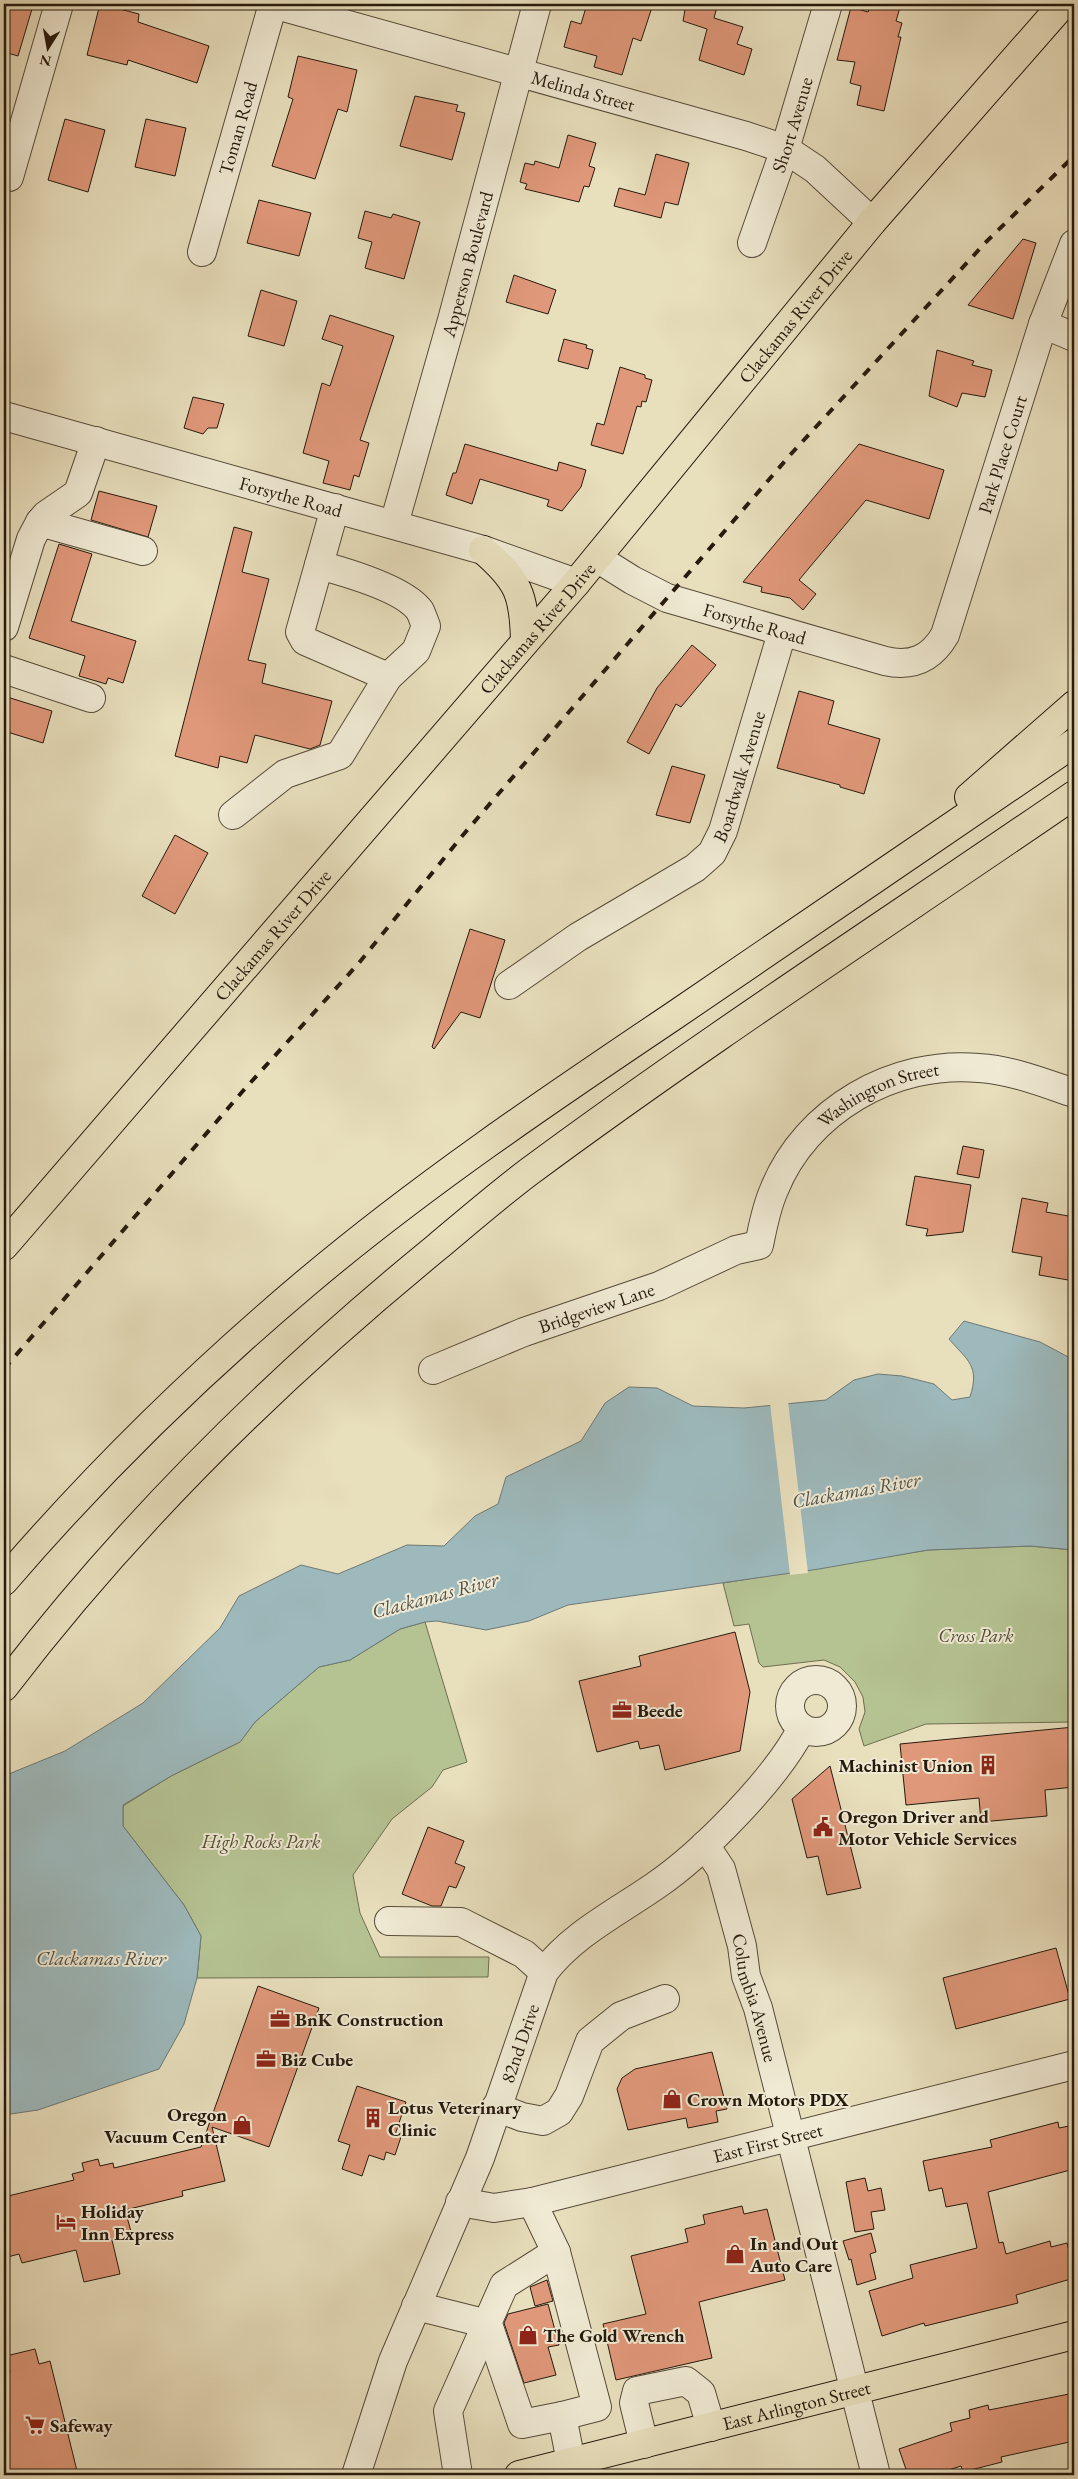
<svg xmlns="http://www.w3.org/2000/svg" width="1078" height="2479" viewBox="0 0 1078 2479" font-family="'EB Garamond',serif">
	<rect width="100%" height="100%" fill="#e8dfbd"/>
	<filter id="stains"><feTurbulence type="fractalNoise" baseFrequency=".004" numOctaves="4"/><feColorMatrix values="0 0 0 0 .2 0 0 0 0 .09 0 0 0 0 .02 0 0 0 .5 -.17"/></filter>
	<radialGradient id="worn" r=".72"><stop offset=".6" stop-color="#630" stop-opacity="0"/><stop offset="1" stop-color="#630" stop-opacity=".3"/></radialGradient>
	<g fill="#b5c292" stroke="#6e6e50">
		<path d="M1030,1546l44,4v172l-148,2 -62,22 -5,-17 6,-17 -2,-15 -8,-15 -15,-15 -16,-7 -61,7 -4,-4 -10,-39 -15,2 -11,-43 205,-33z"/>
		<path d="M425,1622l42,140 -24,8 -11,17 -40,32 -39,56 7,38 20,44h109l-1,20 -291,1 4,-42 -17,-31 -61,-79v-20l48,-30 69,-34 15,-20 64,-55 31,-7 50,-31z"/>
	</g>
	<path fill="#9db9bc" stroke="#6d7976" d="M964,1321l76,21 34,18v190l-44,-4 -102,4 -109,19 -251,36 -39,16 -43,9 -49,-9 -12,1 -25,7 -50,31 -31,7 -64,55 -15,20 -69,34 -48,29v21l61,79 17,31 -4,42 -13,46 -25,45 -121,41 -34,5v-203l3,-5 -3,-4v-127l61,-25 78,-48 77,-75 19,-32 62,-31 37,9 69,-29 37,1 31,-30 23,-12 8,-27 75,-36 24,-38 24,-16 28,1 36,18 51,2 82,-8 28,-20 24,-6 24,2 32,8 18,16 18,-3c10,-31 -2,-36 -21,-58z"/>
	<path fill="#e8dfbd" d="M788,1401l20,172 -18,2 -20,-172z"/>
	<g fill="#e0987a" stroke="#261a0d">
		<path d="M6,4l26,5 -14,47 -14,-4v-38z"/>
		<path d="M100,4l39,10 -1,8 71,24 -12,37 -69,-23 -1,5 -40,-10z"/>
		<path d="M587,4h66l-12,37 -8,-3 -11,37 -28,-8 3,-11 -33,-9 7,-26 10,3z"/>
		<path d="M686,4h20l11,3 -3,11 29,9 -6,17 15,5 -8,26 -45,-15 8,-31 -24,-8z"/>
		<path d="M871,4h30l-5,17 6,2 -4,14h3l-17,74 -27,-6 4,-19 -11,-3 5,-21 -18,-2 14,-53 17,5z"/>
		<path d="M298,56l59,14 -10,42 -9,-3 -23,70 -43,-13 21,-67 -5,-2z"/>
		<path d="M415,96l43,9 -2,6 9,2 -13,47 -52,-14z"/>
		<path d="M65,119l40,11 -17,62 -40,-12z"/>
		<path d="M146,119l40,9 -11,48 -40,-9z"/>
		<path d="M568,135l28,8 -7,23 6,2 -6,19 -5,-1 -5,16 -54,-13 2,-5 -7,-2 5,-19 9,2 1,-4 24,7z"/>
		<path d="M656,154l33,9 -11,42 -13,-3 -4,16 -47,-12 5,-18 26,7z"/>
		<path d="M259,200l52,13 -12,43 -52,-13z"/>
		<path d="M365,211l26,7 2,-4 27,8 -16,57 -39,-11 7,-26 -14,-4z"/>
		<path d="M1023,239l13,4 -23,76 -45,-14z"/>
		<path d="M514,275l42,15 -8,24 -42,-12z"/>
		<path d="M261,290l36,11 -13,45 -36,-10z"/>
		<path d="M330,315l64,21 -34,104 9,3 -10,34 -5,-2 -4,15 -27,-7 6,-22 -26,-8 19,-70 8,3 13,-40 -21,-7z"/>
		<path d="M564,339l23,6 -1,3 7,2 -5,19 -30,-8z"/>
		<path d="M937,350l37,11 -2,4 20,5 -7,27 -23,-4 -5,14 -28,-11z"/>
		<path d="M620,367l25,8v3l7,2 -6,22 -4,-1 -1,6 -4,-1 -14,48 -32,-9 6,-22 7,2z"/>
		<path d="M193,397l31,7 -7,24h-9l-5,6 -19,-6z"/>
		<path d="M465,444l92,27 2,-9 27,8 -5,17 -19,24 -15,-5 2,-6 -69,-21 -8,25 -26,-9 7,-22h3z"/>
		<path d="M859,444l85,26 -15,49 -63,-19 -67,80 17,14 -13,16 -13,-12 -29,-6 1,-5 -19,-5z"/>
		<path d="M99,491l58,15 -9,31 -57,-17z"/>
		<path d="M234,527l18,5 -10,40 27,7 -21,81 18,4 -4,19 70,18 -12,44 -10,4 -55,-14 -8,28 -27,-7 -2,12 -43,-12z"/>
		<path d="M59,544l33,10 -21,67 65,20 -13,42 -15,-5 -2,6 -27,-8 6,-20 -56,-18z"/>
		<path d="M692,645l24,20 -35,42 -5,-3 -27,50 -22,-12 30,-54z"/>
		<path d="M799,691l35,10 -6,23 52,15 -16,55 -24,-7v-2l-63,-17z"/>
		<path d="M4,696l48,15 -9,32 -39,-12z"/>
		<path d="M672,766l33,9 -15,48 -34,-8z"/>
		<path d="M175,835l33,18 -33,61 -33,-18z"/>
		<path d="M470,929l35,11 -25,78 -19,-6 -27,37 -2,-2z"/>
		<path d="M963,1146l21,4 -5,28 -22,-4z"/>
		<path d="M915,1176l56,9 -8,47 -37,4 2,-7 -22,-4z"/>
		<path d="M1022,1198l26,5 -2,9 28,5v64l-35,-6 3,-18 -30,-5z"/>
		<path d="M735,1632l15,60 -10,59 -75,19 -6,-25 -19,4 -2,-8 -41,11 -18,-71 62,-15 -2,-10z"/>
		<path d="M1074,1727v60l-29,3 2,26 -66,6 -2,-24 -73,7 -6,-61z"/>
		<path d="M830,1766l31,122 -34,7 -9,-39 -11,2 -15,-59z"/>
		<path d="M428,1827l36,14 -9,22 10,4 -9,21 -7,-2 -8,20h-9l-30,-12z"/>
		<path d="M1056,1948l14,51 -114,30 -13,-51z"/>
		<path d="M258,1986l61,22 -50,139 -57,-20 13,54 -43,10 1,5 -58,14 7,25 -20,5 8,34 -36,8 -8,-32 -54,13 -3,-9 -15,4v-61l70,-17 -2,-6 12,-3 -2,-8 16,-4 2,7 13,-3 1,5 87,-21z"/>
		<path d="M712,2052l15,57 -11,2 2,11 -30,6 -2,-10 -58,12 -11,-41 5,-11 13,-9z"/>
		<path d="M357,2086l49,16 -11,33 6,2 -6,18 -9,-3 -2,8 -15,-5 -7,21 -20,-7 8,-24 -12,-4z"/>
		<path d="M1058,2122l1,6 10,-2 5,24v19l-86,23 11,51 4,-1 3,12 44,-13 1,6 16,-4 7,26v9l-58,17 2,8 -93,23 -1,-3 -42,13 -13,-45 44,-13 -3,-13 67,-17 -10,-45 -21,4 -4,-19 -13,3 -6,-30 69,-14 -2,-7z"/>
		<path d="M865,2178l3,13 13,-3 4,22 -14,2 3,17 -19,3 -9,-50z"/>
		<path d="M742,2206l2,8 23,-5 18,71 -86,22 13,56 -96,22 -13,-56 43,-10 -15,-58 57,-14 -3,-13 20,-5 -2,-9z"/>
		<path d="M871,2233l5,19 -6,2 6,25 -19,6 -6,-26 -2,1 -6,-19z"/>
		<path d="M547,2280l6,21 -18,5 -5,-19z"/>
		<path d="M548,2304l11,41 -11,2 8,28 -32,8 -20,-60 4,-9z"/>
		<path d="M35,2349l4,15 11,-3 28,114h-74v-101l6,-2 -4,-16z"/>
		<path d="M1074,2393v48l-73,16 1,5 -39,10 -2,-6 -28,9h-25l-9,-26 53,-18 -2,-8 20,-5 -1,-8 19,-5 1,5z"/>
	</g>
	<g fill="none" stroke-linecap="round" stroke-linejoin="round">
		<defs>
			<g id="minor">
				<path id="s1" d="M273,4l473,132 39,13 30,20 57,53"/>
				<path d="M9,177l50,-173"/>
				<path id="s2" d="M752,243l33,-94 43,-145"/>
				<path id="s3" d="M202,252l71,-248"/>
				<path d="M1043,324l31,13"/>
				<path id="s4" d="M4,416l479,134 93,33"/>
				<path d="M40,522l6,-7 32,-22 18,-52"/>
				<path id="s5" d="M394,524l58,-204 85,-316"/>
				<path id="s6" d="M597,558l35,22 35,18 218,63c27,6 46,-2 60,-26l98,-311 31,-80"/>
				<path d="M319,565c26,7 86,24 101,46 2,4 4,10 6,15l-10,25 -28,26"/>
				<path d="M4,627l27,-88 9,-17 103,29"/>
				<path d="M4,669l87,29"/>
				<path d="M233,815l52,-41 55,-19 48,-78 -83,-36 -5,-9 35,-124"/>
				<path id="s7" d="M509,985l69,-48 117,-69 17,-15 11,-22 59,-198"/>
				<path id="s8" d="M433,1370l91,-38 135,-46 77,-36 23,-5c4,-19 7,-37 15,-55 32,-80 120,-130 205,-122 33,2 65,15 95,25"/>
				<circle cx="816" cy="1706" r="26"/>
				<path id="s9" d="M705,1845l16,24 21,77 4,30 12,32 118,467"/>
				<path d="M389,1921l72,1 63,32 20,18"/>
				<path d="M496,2107l26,10 21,4 16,-9 10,-16 21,-55 31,-25 44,-17"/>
				<path id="s10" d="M460,2202l34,6 38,-6 542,-137"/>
				<path d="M532,2202l24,50 41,155 -35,9 9,46"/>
				<path d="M416,2306l72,18 34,100 40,-8"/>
				<path d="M644,2444l-10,-41 3,-12 49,-10 15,12 10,34"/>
				<path id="s11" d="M356,2475l37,-114 87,-203 64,-186c29,-38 72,-59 111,-86 47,-32 121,-107 147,-158"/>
				<path d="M458,2475l-10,-64 56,-126 52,-33"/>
			</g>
			<g id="major">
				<path d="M483,550c36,31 41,45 42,91"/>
				<path id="s12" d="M4,1246l572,-663 296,-361 191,-218"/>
				<path id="s13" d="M519,2475l555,-140"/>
			</g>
			<g id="highway">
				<path d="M969,797l105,-92"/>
				<path d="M4,1581c92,-107 194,-207 302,-298 115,-97 241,-182 366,-266 134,-91 268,-183 402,-274"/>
				<path d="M4,1687c125,-164 274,-310 433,-440 31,-26 61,-52 93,-76 177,-131 362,-251 544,-376"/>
			</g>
		</defs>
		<use href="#minor" stroke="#564b39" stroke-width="30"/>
		<use href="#major" stroke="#261a0d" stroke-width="30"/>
		<use href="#highway" stroke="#261a0d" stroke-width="30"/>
		<use href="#minor" stroke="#f0ead4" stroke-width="28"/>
		<use href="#major" stroke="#e8dfbd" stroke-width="28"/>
		<use href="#highway" stroke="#e8dfbd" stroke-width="28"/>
		<path stroke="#261a0d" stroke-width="4" stroke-dasharray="9 9" stroke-linecap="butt" d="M4,1369l238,-277 116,-128 105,-129 328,-381 195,-212 88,-86"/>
	</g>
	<defs>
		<symbol id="office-bare" viewBox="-9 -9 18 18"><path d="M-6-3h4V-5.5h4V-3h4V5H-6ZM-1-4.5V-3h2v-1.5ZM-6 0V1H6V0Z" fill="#8f2418" stroke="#f0ead4" stroke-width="2.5" paint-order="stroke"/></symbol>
		<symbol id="building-bare" viewBox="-9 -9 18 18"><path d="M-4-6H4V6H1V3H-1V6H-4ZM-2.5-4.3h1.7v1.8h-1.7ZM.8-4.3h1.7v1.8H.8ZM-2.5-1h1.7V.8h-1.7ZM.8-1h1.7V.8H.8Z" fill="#8f2418" stroke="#f0ead4" stroke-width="2.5" paint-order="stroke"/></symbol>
		<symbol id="civic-bare" viewBox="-9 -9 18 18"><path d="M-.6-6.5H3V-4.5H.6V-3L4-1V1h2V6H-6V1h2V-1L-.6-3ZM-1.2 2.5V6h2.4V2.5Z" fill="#8f2418" stroke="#f0ead4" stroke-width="2.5" paint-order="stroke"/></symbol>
		<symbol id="shop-bare" viewBox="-9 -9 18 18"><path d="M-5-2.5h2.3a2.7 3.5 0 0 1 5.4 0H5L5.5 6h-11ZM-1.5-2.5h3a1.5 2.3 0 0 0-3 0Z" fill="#8f2418" stroke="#f0ead4" stroke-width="2.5" paint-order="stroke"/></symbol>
		<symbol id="hotel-bare" viewBox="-9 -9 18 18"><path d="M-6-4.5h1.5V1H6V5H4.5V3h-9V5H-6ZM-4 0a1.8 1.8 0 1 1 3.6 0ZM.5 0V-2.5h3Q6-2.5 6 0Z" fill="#8f2418" stroke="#f0ead4" stroke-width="2.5" paint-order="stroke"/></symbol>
		<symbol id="supermarket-bare" viewBox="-9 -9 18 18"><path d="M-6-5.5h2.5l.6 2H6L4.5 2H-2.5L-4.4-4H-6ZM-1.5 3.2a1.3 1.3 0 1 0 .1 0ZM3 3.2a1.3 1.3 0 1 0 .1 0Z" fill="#8f2418" stroke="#f0ead4" stroke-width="2.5" paint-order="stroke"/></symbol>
	</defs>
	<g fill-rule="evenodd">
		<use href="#office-bare" x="608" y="1696" width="28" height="28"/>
		<use href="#building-bare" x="974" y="1751" width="28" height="28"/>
		<use href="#civic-bare" x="809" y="1813" width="28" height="28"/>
		<use href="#office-bare" x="266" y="2005" width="28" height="28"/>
		<use href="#office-bare" x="252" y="2045" width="28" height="28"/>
		<use href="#shop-bare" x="658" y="2085" width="28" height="28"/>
		<use href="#building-bare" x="359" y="2104" width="28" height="28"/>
		<use href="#shop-bare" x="228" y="2111" width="28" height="28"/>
		<use href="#hotel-bare" x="52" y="2208" width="28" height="28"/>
		<use href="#shop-bare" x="721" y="2240" width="28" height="28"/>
		<use href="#shop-bare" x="514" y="2321" width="28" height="28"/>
		<use href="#supermarket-bare" x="21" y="2411" width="28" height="28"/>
	</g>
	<g text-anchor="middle" stroke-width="4" stroke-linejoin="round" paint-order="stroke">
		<g font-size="19" fill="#261a0d" stroke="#f0ead4">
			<text dy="7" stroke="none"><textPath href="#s1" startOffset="322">Melinda Street</textPath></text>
			<text dy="7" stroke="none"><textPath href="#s2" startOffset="125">Short Avenue</textPath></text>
			<text dy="7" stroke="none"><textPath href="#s3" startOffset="129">Toman Road</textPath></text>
			<text dy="7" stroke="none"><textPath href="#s5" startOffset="270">Apperson Boulevard</textPath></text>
			<text dy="7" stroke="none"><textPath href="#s12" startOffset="1221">Clackamas River Drive</textPath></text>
			<text dy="7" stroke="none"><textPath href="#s6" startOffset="568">Park Place Court</textPath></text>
			<text dy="7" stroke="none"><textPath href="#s4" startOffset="298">Forsythe Road</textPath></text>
			<text dy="7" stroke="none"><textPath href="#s6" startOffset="172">Forsythe Road</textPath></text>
			<text dy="7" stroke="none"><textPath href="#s12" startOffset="816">Clackamas River Drive</textPath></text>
			<text dy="7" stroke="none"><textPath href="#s7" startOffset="324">Boardwalk Avenue</textPath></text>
			<text dy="7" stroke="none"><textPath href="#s12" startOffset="411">Clackamas River Drive</textPath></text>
			<text dy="7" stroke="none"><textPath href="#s8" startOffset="555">Washington Street</textPath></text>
			<text dy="7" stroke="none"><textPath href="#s8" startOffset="175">Bridgeview Lane</textPath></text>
			<text dy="7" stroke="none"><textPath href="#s9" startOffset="162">Columbia Avenue</textPath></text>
			<text dy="7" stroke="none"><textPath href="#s11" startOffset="462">82nd Drive</textPath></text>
			<text dy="7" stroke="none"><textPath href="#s10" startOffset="316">East First Street</textPath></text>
			<text dy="7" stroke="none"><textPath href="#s13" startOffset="286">East Arlington Street</textPath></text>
		</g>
		<g font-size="19" font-style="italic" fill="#514c35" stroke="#f0ead4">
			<text x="976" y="1642">Cross Park</text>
			<text x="261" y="1848">High Rocks Park</text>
		</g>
		<g font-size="19" font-weight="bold" fill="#261a0d" stroke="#f0ead4" text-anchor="start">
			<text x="637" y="1717">Beede</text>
			<text x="973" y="1772" text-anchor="end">Machinist Union</text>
			<text x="838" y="1823">Oregon Driver and<tspan x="838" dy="22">Motor Vehicle Services</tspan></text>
			<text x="295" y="2026">BnK Construction</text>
			<text x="281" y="2066">Biz Cube</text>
			<text x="687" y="2106">Crown Motors PDX</text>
			<text x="388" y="2114">Lotus Veterinary<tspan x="388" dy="22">Clinic</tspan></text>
			<text x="227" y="2121" text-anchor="end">Oregon<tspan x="227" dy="22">Vacuum Center</tspan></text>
			<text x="81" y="2218">Holiday<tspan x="81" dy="22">Inn Express</tspan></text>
			<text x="750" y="2250">In and Out<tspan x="750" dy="22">Auto Care</tspan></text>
			<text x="543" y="2342">The Gold Wrench</text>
			<text x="50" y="2432">Safeway</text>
		</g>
		<g font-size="20" font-style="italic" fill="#50524a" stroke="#f0ead4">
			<text transform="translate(856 1490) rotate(-10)" y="7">Clackamas River</text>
			<text transform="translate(435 1595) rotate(-15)" y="7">Clackamas River</text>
			<text x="101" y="1965">Clackamas River</text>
		</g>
	</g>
	<rect width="1078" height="2479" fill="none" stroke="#e8dfbd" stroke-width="20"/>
	<rect x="5" y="5" width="1068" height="2469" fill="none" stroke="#261a0d" stroke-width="2.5"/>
	<rect x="10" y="10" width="1058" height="2459" fill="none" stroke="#261a0d"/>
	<g transform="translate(48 48) rotate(191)" stroke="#f0ead4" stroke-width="4" paint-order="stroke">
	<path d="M0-4L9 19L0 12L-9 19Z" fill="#261a0d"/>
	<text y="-8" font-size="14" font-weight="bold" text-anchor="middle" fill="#261a0d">N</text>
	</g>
	<rect width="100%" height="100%" filter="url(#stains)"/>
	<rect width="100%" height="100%" fill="url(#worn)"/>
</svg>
